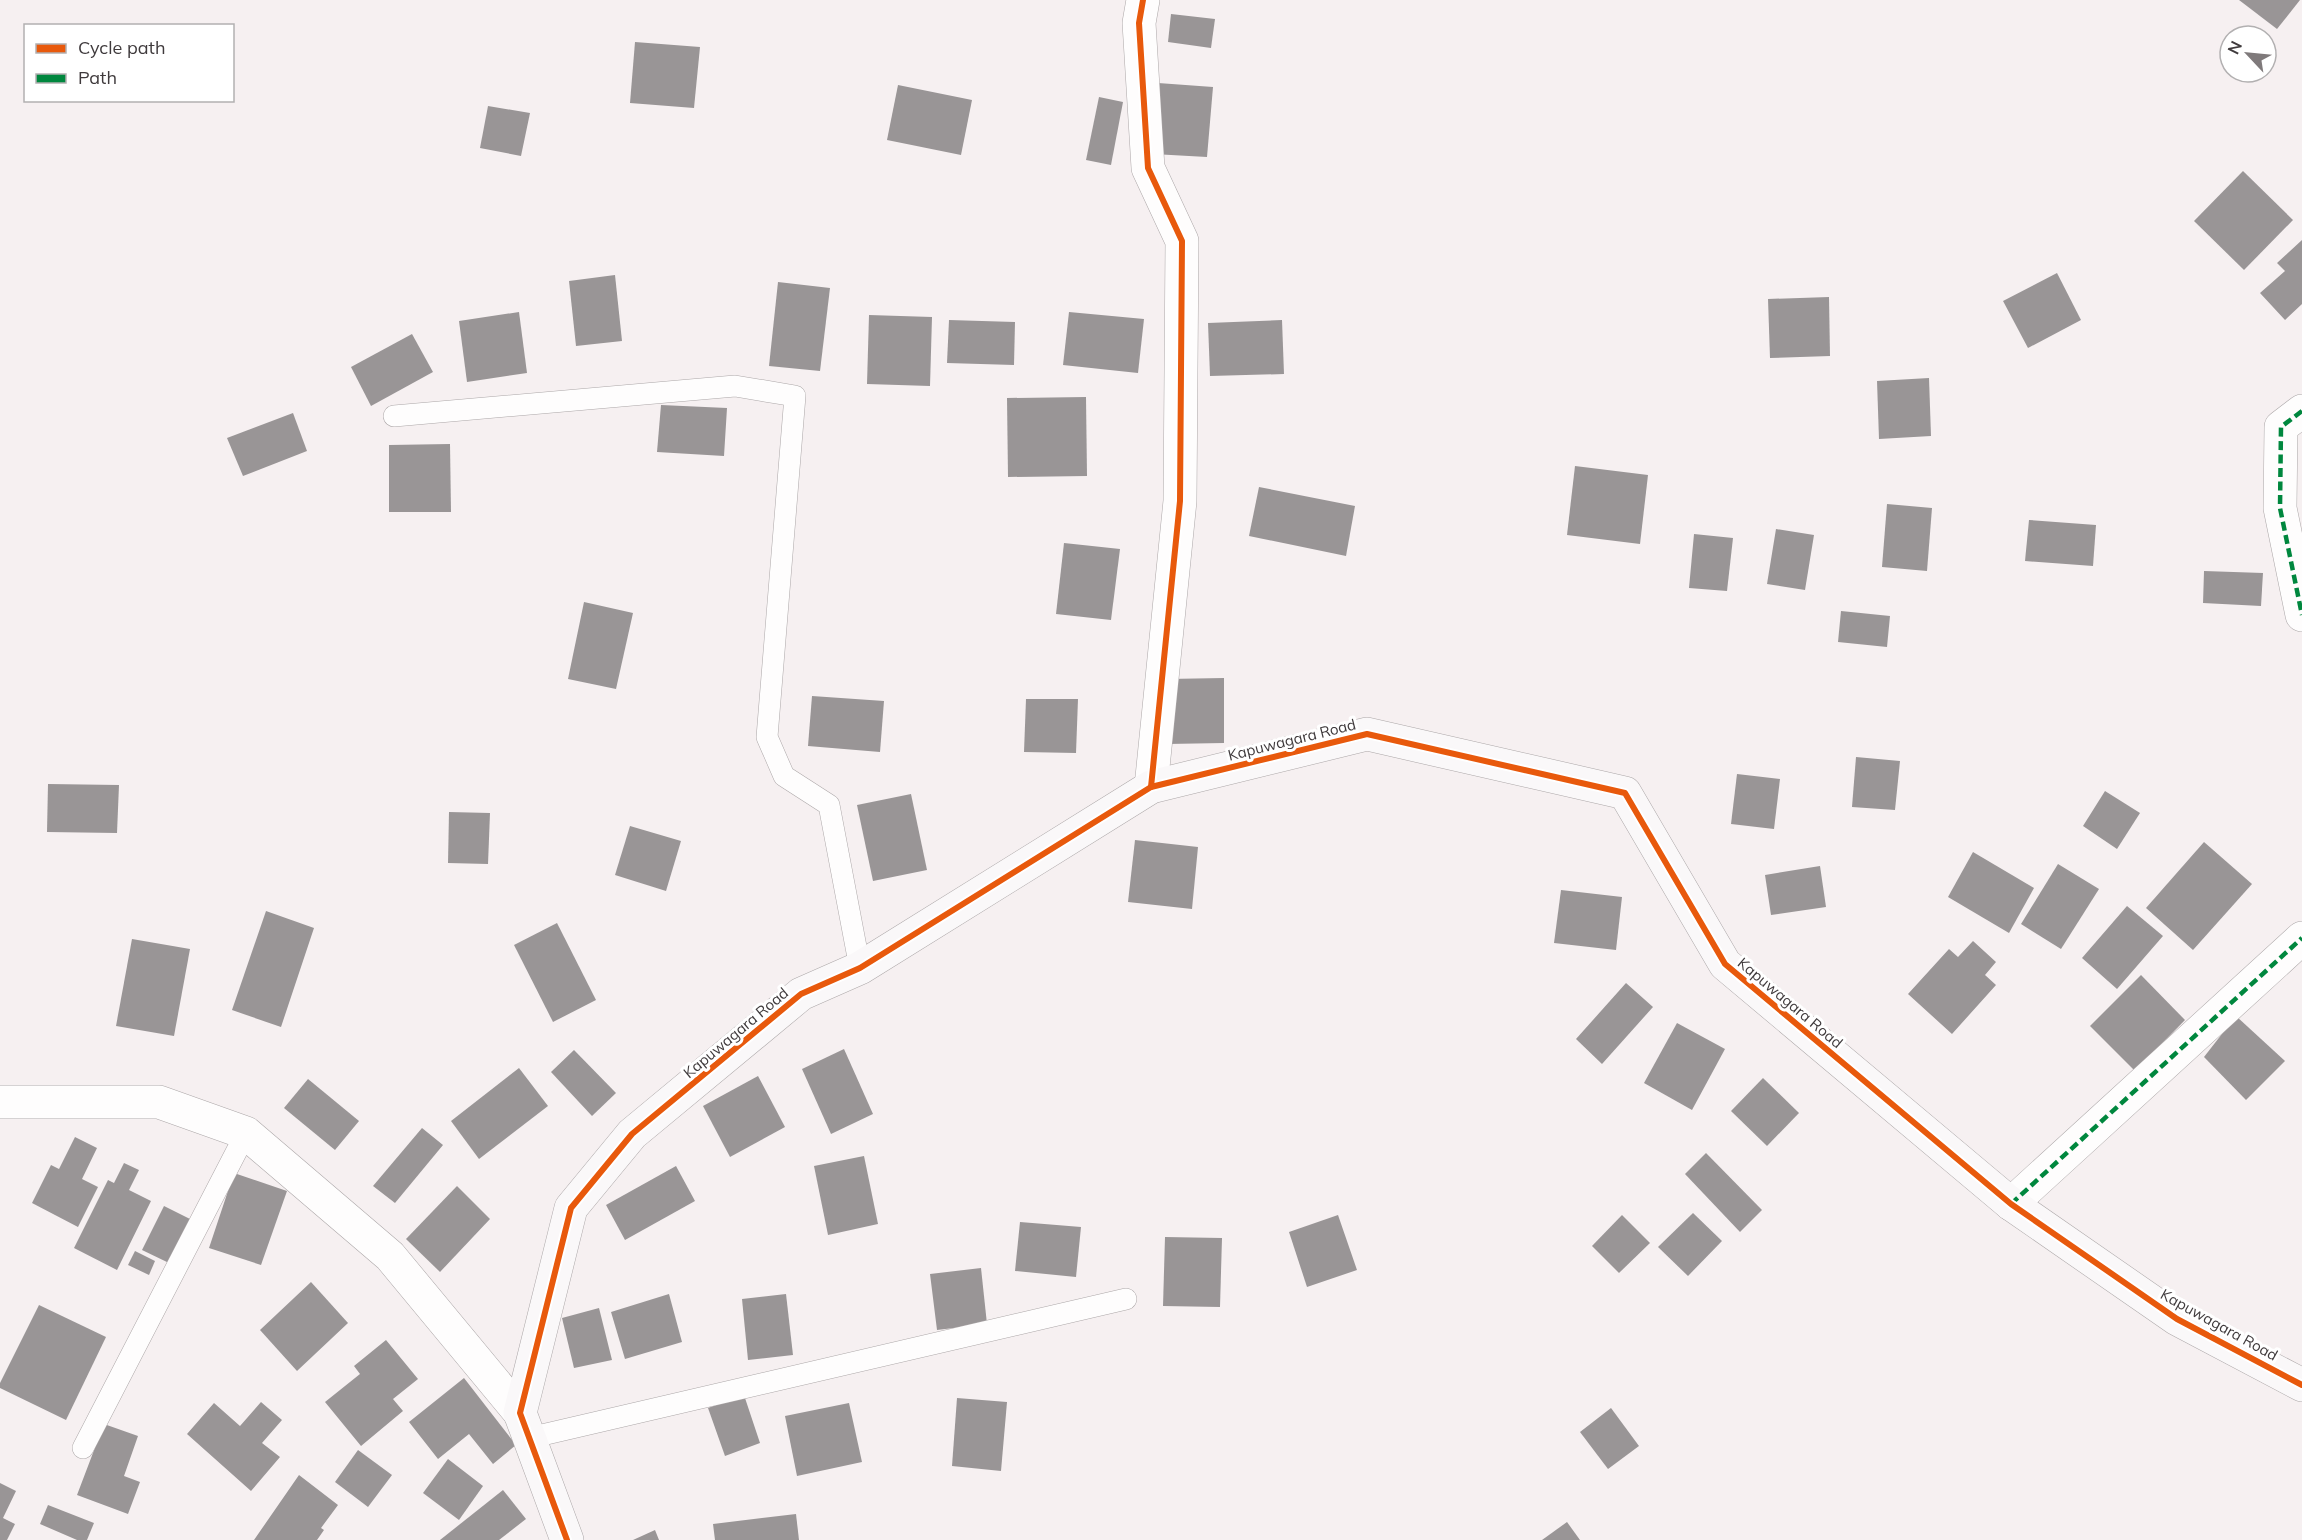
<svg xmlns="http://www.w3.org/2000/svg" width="2302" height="1540" viewBox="0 0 2302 1540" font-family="Mulish,sans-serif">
	<rect width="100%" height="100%" fill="#f6f0f1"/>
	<g fill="#999596">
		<path d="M2239,0h61l-23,29z"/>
		<path d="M1171,14l44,5 -4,29 -43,-6z"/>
		<path d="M635,42l65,5 -6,61 -64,-5z"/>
		<path d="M1158,83l55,4 -6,70 -54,-3z"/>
		<path d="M898,85l74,15 -11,55 -74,-15z"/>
		<path d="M1099,97l24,5 -12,63 -25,-5z"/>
		<path d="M488,106l42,7 -9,43 -41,-8z"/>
		<path d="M2243,171l50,49 -49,50 -50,-49z"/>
		<path d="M2302,240v64l-17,16 -25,-27 25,-22 -8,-8z"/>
		<path d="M2057,273l24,47 -53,28 -25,-47z"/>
		<path d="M615,275l7,66 -46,5 -7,-65z"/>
		<path d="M778,282l52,6 -10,83 -51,-5z"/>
		<path d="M1829,297l1,59 -60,2 -2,-59z"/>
		<path d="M519,312l8,61 -60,9 -8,-61z"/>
		<path d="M1069,312l75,7 -6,54 -75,-8z"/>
		<path d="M869,315l63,2 -2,69 -63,-2z"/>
		<path d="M949,320l66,2 -1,43 -67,-2z"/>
		<path d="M1282,320l2,54 -74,2 -2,-53z"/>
		<path d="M412,334l21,38 -62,34 -20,-39z"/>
		<path d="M1929,378l2,58 -52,3 -2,-58z"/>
		<path d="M1086,397l1,79 -79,1 -1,-79z"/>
		<path d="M661,405l66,3 -3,48 -67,-4z"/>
		<path d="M293,413l14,38 -64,25 -16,-38z"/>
		<path d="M450,444l1,68h-62v-67z"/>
		<path d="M1575,466l73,9 -8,69 -73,-9z"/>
		<path d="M1259,487l96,19 -9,50 -97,-20z"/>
		<path d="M1887,504l45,4 -5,63 -45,-4z"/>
		<path d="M2029,520l67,5 -3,41 -68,-5z"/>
		<path d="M1776,529l38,6 -9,55 -38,-6z"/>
		<path d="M1694,534l39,4 -6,53 -38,-3z"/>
		<path d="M1064,543l56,6 -9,71 -55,-6z"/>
		<path d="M2204,571l59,2 -2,33 -58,-3z"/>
		<path d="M584,602l49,11 -17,76 -48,-10z"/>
		<path d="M1841,611l49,5 -3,31 -49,-5z"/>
		<path d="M1224,678v65l-57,1v-65z"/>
		<path d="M812,696l72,5 -4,51 -72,-6z"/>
		<path d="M1026,699h52l-2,54 -52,-1z"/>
		<path d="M1856,757l44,4 -5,49 -43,-3z"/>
		<path d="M1737,774l43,5 -6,50 -43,-5z"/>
		<path d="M48,784l71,1 -2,48 -70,-1z"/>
		<path d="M2105,791l35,22 -23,36 -34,-23z"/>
		<path d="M911,794l16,76 -54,11 -16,-76z"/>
		<path d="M449,812l41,1 -2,51 -40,-1z"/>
		<path d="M630,826l51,15 -15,50 -51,-16z"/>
		<path d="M1135,840l63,7 -6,62 -64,-7z"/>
		<path d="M2204,842l48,42 -59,66 -47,-42z"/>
		<path d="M1973,852l61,36 -25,45 -61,-36z"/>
		<path d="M2058,864l41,25 -38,60 -40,-25z"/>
		<path d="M1820,866l6,41 -55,8 -6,-40z"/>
		<path d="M1561,890l61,7 -6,53 -62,-7z"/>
		<path d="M2127,906l36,30 -46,53 -35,-31z"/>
		<path d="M266,911l48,17 -33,99 -49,-17z"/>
		<path d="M557,923l39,77 -43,22 -39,-77z"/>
		<path d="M132,939l58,10 -16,87 -58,-10z"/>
		<path d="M1973,941l23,21 -11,13 11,10 -44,49 -44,-40 41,-45 9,8z"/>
		<path d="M2141,975l44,45 -50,51 -45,-45z"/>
		<path d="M1626,983l27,24 -51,57 -26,-25z"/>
		<path d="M2236,1016l49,45 -39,39 -42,-43z"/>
		<path d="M1677,1023l48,26 -33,61 -48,-27z"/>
		<path d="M844,1049l29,65 -42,20 -29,-65z"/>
		<path d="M574,1050l42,43 -24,23 -41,-44z"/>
		<path d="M519,1068l29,38 -69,53 -28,-38z"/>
		<path d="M758,1076l27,51 -55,30 -27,-51z"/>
		<path d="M1763,1078l36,35 -32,33 -36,-35z"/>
		<path d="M308,1079l51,42 -24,29 -51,-42z"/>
		<path d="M422,1128l21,17 -48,58 -22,-17z"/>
		<path d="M75,1137l22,11 -15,31 16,8 -20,40 -46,-24 19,-38 8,4z"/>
		<path d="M1706,1153l56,57 -22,22 -55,-58z"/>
		<path d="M864,1156l14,68 -50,11 -14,-69z"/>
		<path d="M124,1163l15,7 -10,20 22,11 -34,69 -43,-22 34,-68 6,3z"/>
		<path d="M676,1166l19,35 -70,39 -19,-35z"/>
		<path d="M234,1173l53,18 -26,74 -52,-17z"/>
		<path d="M457,1186l33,33 -50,53 -34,-33z"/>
		<path d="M164,1206l26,13 -21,44 -27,-13z"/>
		<path d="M1693,1213l29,28 -34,35 -30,-29z"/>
		<path d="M1338,1215l19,55 -50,17 -18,-55z"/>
		<path d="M1622,1215l28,28 -31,30 -27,-27z"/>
		<path d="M1020,1222l61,5 -5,50 -61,-6z"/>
		<path d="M1165,1237l57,1 -2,69 -57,-1z"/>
		<path d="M135,1251l20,10 -6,14 -21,-10z"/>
		<path d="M981,1268l6,56 -50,6 -7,-56z"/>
		<path d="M311,1282l37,41 -51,48 -37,-41z"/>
		<path d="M669,1294l13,48 -57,17 -14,-47z"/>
		<path d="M786,1294l7,61 -45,5 -6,-61z"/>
		<path d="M39,1305l67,32 -40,83 -66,-32v-5z"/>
		<path d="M599,1308l13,52 -38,8 -12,-50z"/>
		<path d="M386,1340l32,39 -25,20 10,12 -42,35 -36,-44 35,-28 -6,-8z"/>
		<path d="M464,1378l52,67 -23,19 -24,-30 -31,25 -29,-37z"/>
		<path d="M744,1395l16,48 -35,13 -17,-48z"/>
		<path d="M957,1398l50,4 -6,69 -49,-5z"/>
		<path d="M261,1402l21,18 -20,23 18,14 -29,34 -64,-57 27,-31 26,23z"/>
		<path d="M849,1403l13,59 -65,14 -12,-60z"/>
		<path d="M1611,1408l28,38 -31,23 -28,-37z"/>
		<path d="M104,1424l34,12 -14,40 16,6 -12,32 -51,-19z"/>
		<path d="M358,1450l34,25 -24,32 -33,-25z"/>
		<path d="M448,1459l35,27 -24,34 -36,-27z"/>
		<path d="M299,1475l39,30 -17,23 3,2 -7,10h-63z"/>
		<path d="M0,1483l16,8 -13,27 12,6 -8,16h-7z"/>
		<path d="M503,1490l23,29 -27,21h-59z"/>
		<path d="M48,1505l46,18 -7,17h-10l-37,-16z"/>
		<path d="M796,1514l3,26h-84l-2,-16z"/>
		<path d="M1567,1522l13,18h-38z"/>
		<path d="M655,1530l4,10h-26z"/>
	</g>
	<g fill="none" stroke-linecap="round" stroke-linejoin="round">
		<defs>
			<g id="lane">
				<path d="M394,416l341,-30 60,10 -28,341 17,39 45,29 31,163"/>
				<path d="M529,1438l597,-139"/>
				<path d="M83,1448l163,-315"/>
			</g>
			<g id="street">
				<path d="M1143,0l-4,23 9,145 34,73 -2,260 -29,286"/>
				<path d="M2302,411l-21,16 -1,81 22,107"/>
				<path d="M0,1102h159l87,31 144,123 130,157"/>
				<path d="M2011,1204l291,-266"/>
			</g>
			<path id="secondary" d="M567,1540l-47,-127 51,-205 61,-74 169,-140 59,-26 291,-181 216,-53 258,59 100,171 286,240 166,115 125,66"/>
		</defs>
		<use href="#lane" stroke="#aca7a8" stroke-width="22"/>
		<use href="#street" stroke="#aca7a8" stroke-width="34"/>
		<use href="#secondary" stroke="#aca7a8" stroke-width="34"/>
		<use href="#lane" stroke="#fefdfd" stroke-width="21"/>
		<use href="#street" stroke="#fefdfd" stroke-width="33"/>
		<use href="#secondary" stroke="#faf8f9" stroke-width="33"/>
		<g stroke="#00873e" stroke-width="4.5" stroke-dasharray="9 4.5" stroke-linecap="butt">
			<path d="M2302,411l-21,16 -1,81 22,107"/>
			<path d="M2011,1204l291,-266"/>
		</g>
		<defs>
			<g id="cycleway">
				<path d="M1143,0l-4,23 9,145 34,73 -2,260 -29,286"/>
				<path d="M567,1540l-47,-127 51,-205 61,-74 169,-140 59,-26 291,-181 216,-53 258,59 100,171 286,240 166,115 125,66"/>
			</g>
		</defs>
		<use href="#cycleway" stroke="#fff" stroke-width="10"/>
		<use href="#cycleway" stroke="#e8590c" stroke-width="6"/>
	</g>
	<g text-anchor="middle" stroke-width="6" stroke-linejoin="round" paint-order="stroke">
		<g font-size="15" fill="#3f3a3c" stroke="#fff">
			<text transform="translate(1292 740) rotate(-14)" y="5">Kapuwagara Road</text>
			<text transform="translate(1790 1003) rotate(40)" y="5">Kapuwagara Road</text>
			<text transform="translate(736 1033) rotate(-40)" y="5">Kapuwagara Road</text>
			<text transform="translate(2219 1325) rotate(29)" y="5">Kapuwagara Road</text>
		</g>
	</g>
	<rect x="24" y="24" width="210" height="78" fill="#ffffff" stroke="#b2b0b1" stroke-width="1.5"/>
	<rect x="36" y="44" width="30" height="9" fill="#e8590c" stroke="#b2b0b1" stroke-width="1.5"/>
	<text x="78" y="54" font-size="18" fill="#3f3a3c">Cycle path</text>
	<rect x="36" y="74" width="30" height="9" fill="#00873e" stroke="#b2b0b1" stroke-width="1.5"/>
	<text x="78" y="84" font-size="18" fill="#3f3a3c">Path</text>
	<g transform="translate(2248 54) rotate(296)"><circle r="28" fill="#ffffff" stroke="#b2b0b1" stroke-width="1.5"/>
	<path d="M0-4.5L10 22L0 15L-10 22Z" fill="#7f7a7b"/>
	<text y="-9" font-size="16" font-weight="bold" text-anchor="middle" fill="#3f3a3c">N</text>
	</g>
</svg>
